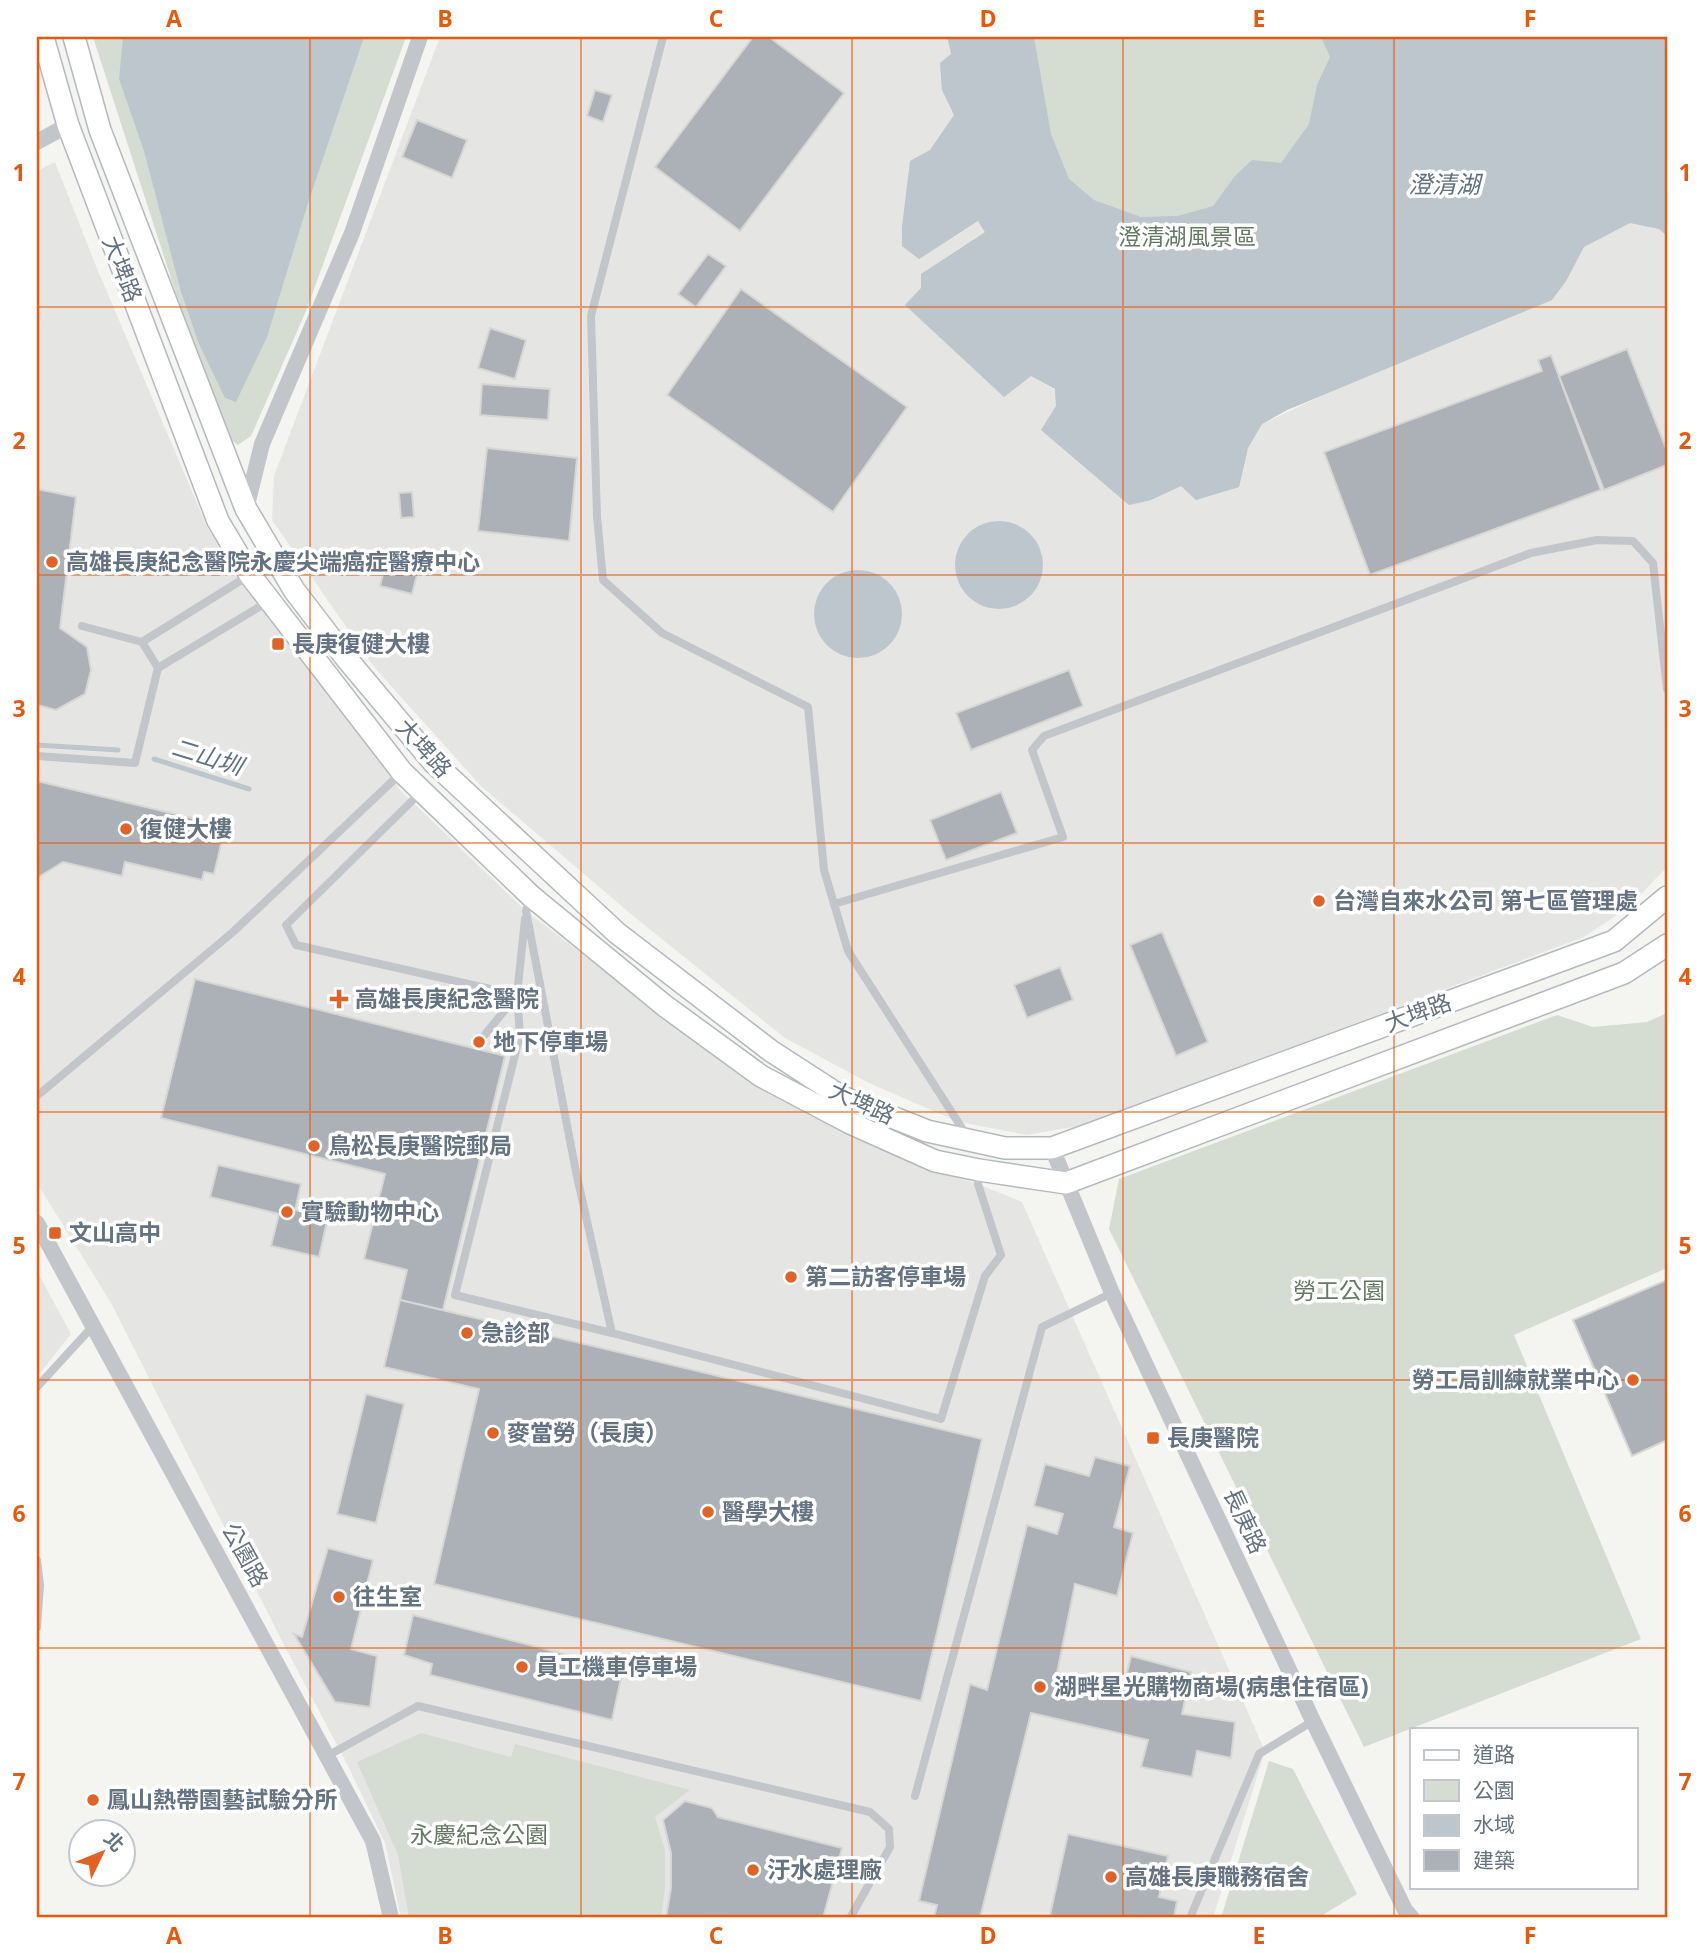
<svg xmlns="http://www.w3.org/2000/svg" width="1704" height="1955" viewBox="0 0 1704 1955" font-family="'Open Sans','Noto Sans TC',sans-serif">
	<rect width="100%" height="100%" fill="#f4f5f1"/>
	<g fill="#e5e6e4">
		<path d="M440,37h505l3,3 3,15 -9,35 12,25 -24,35 -20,12 -8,65v19l17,12 60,-37 6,11 -64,42 110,102 24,14 1,16 95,94 30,-14 57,1 10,-39 14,-24 304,-143 18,-34 24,-13 22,-11 29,6 8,7v631l-38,40 -45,30 -499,188 -58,10 -68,-13 -90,-39 -84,-45 -153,-123 -151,-129 -107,-119 -102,-147 2,-44z"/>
		<path d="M55,162l41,104 112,263 193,262 125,120 230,175 178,84 44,14 44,18 243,549 -52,167h-812l-16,-75 -40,-83 -61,-115 -173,-342 -74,-120v-1012z"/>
		<path d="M37,1271l34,63 -34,43z"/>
	</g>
	<g fill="#d5dcd2">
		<path d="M93,37h313l-100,274 -55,125 -13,9 -17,-12z"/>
		<path d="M945,37h722v199l-8,-7 -29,-6 -46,24 -18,34 -14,19 -265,110 -25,14 -14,24 -9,39 -43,13 -15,-14 -30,14 -22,5 -88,-75 15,-24 -1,-17 -24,-13 -27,21 -99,-92 16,-17v-14l64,-41 -7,-12 -59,38 -17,-13v-19l8,-66 20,-11 24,-35 -12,-25 -2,-27 11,-9 -3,-14z"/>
		<path d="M1667,1013v255l-153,67 127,304 -277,108 -255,-518 10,-50 438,-164 36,12 54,-5z"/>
		<path d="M421,1733l90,24 4,-13 175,46 -35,27 10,33v37l-4,31h-252l-11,-63 -41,-93z"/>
		<path d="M1269,1761l24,8 64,125 -39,24h-97z"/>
	</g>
	<g fill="#bdc6cc">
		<path d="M123,37h241l-56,166 -41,134 -31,65 -11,-4 -26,-54 -18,-52 -37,-141 -25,-72z"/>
		<path d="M945,37h89l17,97 18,45 25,21 47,17 37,-1 35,-10 22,-30 17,-16 29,3 28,-39 8,-39 13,-28 -9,-20h346v199l-8,-7 -29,-6 -46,24 -18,34 -14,19 -265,110 -25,14 -14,24 -9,39 -43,13 -15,-14 -30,14 -22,5 -88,-75 15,-24 -1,-17 -24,-13 -27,21 -99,-92 16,-17v-14l64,-42 -7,-11 -59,38 -17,-13v-19l8,-66 20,-11 24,-35 -12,-25 -2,-27 11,-9 -3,-14z"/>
		<circle cx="999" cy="565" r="44"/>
		<circle cx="858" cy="614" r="44"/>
	</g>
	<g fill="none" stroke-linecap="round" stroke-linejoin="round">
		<g stroke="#bdc6cc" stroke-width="5">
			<path d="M37,745l81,5"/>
			<path d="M154,759l95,30"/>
		</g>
	</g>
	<g fill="#abb1b7" stroke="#d6d6d4" stroke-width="2">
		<path d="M753,37h16l75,56 -104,138 -85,-64z"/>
		<path d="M595,90l17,5 -9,27 -16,-6z"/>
		<path d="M417,120l50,20 -15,38 -50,-21z"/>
		<path d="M708,254l18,12 -30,41 -18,-13z"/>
		<path d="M741,289l166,118 -74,105 -166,-117z"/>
		<path d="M490,328l36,12 -11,39 -37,-11z"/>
		<path d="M1627,349l40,102v14l-63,25 -45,-114z"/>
		<path d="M1551,355l50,135 -231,85 -46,-123 218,-81 -4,-11z"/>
		<path d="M482,384l68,5 -2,31 -68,-5z"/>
		<path d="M487,448l90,10 -8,83 -91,-10z"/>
		<path d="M37,489l39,8 -16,131 27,19 4,23 -6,24 -29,16 -19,-5z"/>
		<path d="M412,492l2,25 -13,1 -2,-25z"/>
		<path d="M386,563l32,8 -6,23 -32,-8z"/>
		<path d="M1069,670l14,36 -112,44 -15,-37z"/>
		<path d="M37,781l180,43 -3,10 9,2 -9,38 -10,-2 -2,8 -77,-18 -3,14 -59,-14 -26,16z"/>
		<path d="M1001,792l16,41 -71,27 -16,-40z"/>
		<path d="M1162,932l46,110 -32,14 -46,-111z"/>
		<path d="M1060,967l13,33 -46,18 -13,-33z"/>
		<path d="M195,979l310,77 -62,254 -43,-10 7,-30 -43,-11 21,-85 -224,-56z"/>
		<path d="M218,1165l83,19 -6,26 33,7 -9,40 -48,-11 8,-32 -69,-17z"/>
		<path d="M1667,1280v160l-35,16 -59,-136z"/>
		<path d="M400,1300l582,139 -61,262 -487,-117 45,-195 -95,-22z"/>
		<path d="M366,1394l38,10 -28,119 -39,-9z"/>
		<path d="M1095,1457l35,9 -16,61 19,6 -16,63 -42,-12 -19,94 66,16 9,-38 60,16 -9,42 53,8 -4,36 -34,-7 -5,26 -51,-10 7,-27 -117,-27 -51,205h-46l3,-13 -18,-4 51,-217 17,6 40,-165 30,9 6,-20 -29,-8 11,-42 44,12z"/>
		<path d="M328,1548l45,12 -22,89 26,7 -7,51 -35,-5 -41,-68 8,3z"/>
		<path d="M413,1615l210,54 -11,51 -182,-45 2,-11 -28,-9z"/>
		<path d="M685,1801l27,7 6,9 124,31 -19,70h-157l5,-30v-35l-8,-33z"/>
		<path d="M1068,1834l100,22 -9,41 18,4 -3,17h-109l-15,-3z"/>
	</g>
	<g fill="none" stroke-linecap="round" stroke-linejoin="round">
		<defs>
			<g id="secondary">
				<path d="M43,37l25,88 150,396 32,54 152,197 129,124 134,110 96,70 89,47 85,38 44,9 87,13 558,-210 43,-28"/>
				<path d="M74,37l26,93 146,379 48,81 52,68 88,105 183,170 154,118 71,46 85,34 78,17h47l562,-207 53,-44"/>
			</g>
		</defs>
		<use href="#secondary" stroke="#b4b9be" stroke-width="24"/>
		<g stroke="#c2c5c9" stroke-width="8">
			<path d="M663,37l-72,279 6,200 6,64 59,53 146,74 16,163 24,81 119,185"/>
			<path d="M142,642l106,-66"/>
			<path d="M158,668l111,-67"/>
			<path d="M37,756l98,7 23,-95 -16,-26 -60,-16"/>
			<path d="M420,793l-134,132 10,20 221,50 -38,47"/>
			<path d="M530,899l-4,12 50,261 36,161 329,86 44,-143 16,-21 -23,-71 1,-14"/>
			<path d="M834,904l229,-67 -31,-87 12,-14 487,-183 66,-13 36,1 20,22 14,126"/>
			<path d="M525,919l-8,76 3,40 -65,260 157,38"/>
			<path d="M37,1096l196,-164 167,-158"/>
			<path d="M37,1387l56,-61"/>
			<path d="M37,1560l3,25 -3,42"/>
			<path d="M327,1756l91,-50 452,106 19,17 1,18 -40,71"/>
			<path d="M915,1796l127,-469 70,-34"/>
			<path d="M1190,1918l69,-164 54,-33"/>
		</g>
		<g stroke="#c2c5c9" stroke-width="16">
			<path d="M37,142l31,-17"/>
			<path d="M246,509l16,-65 90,-211 68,-196"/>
			<path d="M1052,1148l60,145 201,428 92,189 7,8"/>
			<path d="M37,1223l336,618 18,77"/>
		</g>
		<use href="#secondary" stroke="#fff" stroke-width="21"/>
	</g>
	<path fill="none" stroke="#e8590c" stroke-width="2" stroke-opacity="0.55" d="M310,37v1881M581,37v1881M852,37v1881M1123,37v1881M1394,37v1881M37,307h1630M37,575h1630M37,843h1630M37,1112h1630M37,1380h1630M37,1648h1630"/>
	<g fill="#e16224" stroke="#fff" stroke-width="2.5">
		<circle cx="52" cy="562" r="7"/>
		<rect x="271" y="637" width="14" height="14" rx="3.5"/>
		<circle cx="126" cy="829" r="7"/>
		<circle cx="1319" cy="901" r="7"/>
		<path d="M335.5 988.5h7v7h7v7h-7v7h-7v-7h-7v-7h7z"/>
		<circle cx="479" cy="1042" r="7"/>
		<circle cx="314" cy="1146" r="7"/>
		<circle cx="287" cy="1212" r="7"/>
		<rect x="48" y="1226" width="14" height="14" rx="3.5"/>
		<circle cx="791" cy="1277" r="7"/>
		<circle cx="467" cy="1333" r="7"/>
		<circle cx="1633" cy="1380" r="7"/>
		<circle cx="493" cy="1433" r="7"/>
		<rect x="1146" y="1431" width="14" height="14" rx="3.5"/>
		<circle cx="708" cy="1512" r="7"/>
		<circle cx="339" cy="1597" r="7"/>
		<circle cx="522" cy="1667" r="7"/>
		<circle cx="1040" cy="1687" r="7"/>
		<circle cx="93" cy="1800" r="7"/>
		<circle cx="753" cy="1870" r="7"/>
		<circle cx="1111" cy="1877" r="7"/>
	</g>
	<g text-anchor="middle" stroke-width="7" stroke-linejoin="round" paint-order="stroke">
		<g font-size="23" fill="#657963" stroke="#fff">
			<text x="1187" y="245">澄清湖風景區</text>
			<text x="1339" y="1299">勞工公園</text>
			<text x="479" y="1843">永慶紀念公園</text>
		</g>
		<g font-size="23" fill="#647282" stroke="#fff">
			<text transform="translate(122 269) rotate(69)" y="8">大埤路</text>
			<text transform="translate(424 748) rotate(48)" y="8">大埤路</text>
			<text transform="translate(1418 1013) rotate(-20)" y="8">大埤路</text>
			<text transform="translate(862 1103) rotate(25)" y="8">大埤路</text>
			<text transform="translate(1245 1521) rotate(65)" y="8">長庚路</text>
			<text transform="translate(245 1555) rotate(61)" y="8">公園路</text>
		</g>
		<g font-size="23" font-weight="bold" fill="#647282" stroke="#fff" text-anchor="start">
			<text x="66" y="570">高雄長庚紀念醫院永慶尖端癌症醫療中心</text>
			<text x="292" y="652">長庚復健大樓</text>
			<text x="140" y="837">復健大樓</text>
			<text x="1333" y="909">台灣自來水公司 第七區管理處</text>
			<text x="355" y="1007">高雄長庚紀念醫院</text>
			<text x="493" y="1050">地下停車場</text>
			<text x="328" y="1154">鳥松長庚醫院郵局</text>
			<text x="301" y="1220">實驗動物中心</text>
			<text x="69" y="1241">文山高中</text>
			<text x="805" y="1285">第二訪客停車場</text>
			<text x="481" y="1341">急診部</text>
			<text x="1619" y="1388" text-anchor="end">勞工局訓練就業中心</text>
			<text x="507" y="1441">麥當勞（長庚）</text>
			<text x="1167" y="1446">長庚醫院</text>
			<text x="722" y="1520">醫學大樓</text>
			<text x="353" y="1605">往生室</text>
			<text x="536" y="1675">員工機車停車場</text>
			<text x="1054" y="1695">湖畔星光購物商場(病患住宿區)</text>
			<text x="107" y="1808">鳳山熱帶園藝試驗分所</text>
			<text x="767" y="1878">汙水處理廠</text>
			<text x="1125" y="1885">高雄長庚職務宿舍</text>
		</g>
		<g font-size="24" font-style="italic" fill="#5f737f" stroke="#fff">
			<text x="1444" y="193">澄清湖</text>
			<text transform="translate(207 757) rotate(17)" y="8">二山圳</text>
		</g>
	</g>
	<rect width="1704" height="1955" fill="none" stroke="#ffffff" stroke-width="77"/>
	<rect x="1410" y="1728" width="228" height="161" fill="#ffffff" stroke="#c1c7cd" stroke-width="2"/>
	<rect x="1424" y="1750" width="35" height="10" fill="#ffffff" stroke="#c1c7cd" stroke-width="2"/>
	<text x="1473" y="1762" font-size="21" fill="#647282">道路</text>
	<rect x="1424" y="1780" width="35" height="21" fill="#d5dcd2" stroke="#c1c7cd" stroke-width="2"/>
	<text x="1473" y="1798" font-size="21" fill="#647282">公園</text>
	<rect x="1424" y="1815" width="35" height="21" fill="#bdc6cc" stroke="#c1c7cd" stroke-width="2"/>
	<text x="1473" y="1832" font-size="21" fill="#647282">水域</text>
	<rect x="1424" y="1850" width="35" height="21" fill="#abb1b7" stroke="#c1c7cd" stroke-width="2"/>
	<text x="1473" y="1868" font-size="21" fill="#647282">建築</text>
	<g transform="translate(102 1853) rotate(47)"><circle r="33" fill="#ffffff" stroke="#c1c7cd" stroke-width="2"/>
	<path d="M0-5L12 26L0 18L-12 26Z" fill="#e16224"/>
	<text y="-10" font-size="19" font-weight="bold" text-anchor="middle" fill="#647282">北</text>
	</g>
	<rect x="38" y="38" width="1628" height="1878" fill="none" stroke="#e8590c" stroke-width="2.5"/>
	<g font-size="23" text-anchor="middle" font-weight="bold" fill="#e8590c">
		<text x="174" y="27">A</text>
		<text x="445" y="27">B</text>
		<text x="716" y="27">C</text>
		<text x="988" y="27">D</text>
		<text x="1259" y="27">E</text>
		<text x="1530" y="27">F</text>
		<text x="19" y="181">1</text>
		<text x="1685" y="181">1</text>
		<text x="19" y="449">2</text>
		<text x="1685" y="449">2</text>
		<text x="19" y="717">3</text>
		<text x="1685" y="717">3</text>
		<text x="19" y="985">4</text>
		<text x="1685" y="985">4</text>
		<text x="19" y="1254">5</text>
		<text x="1685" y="1254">5</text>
		<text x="19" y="1522">6</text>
		<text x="1685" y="1522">6</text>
		<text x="19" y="1790">7</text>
		<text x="1685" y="1790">7</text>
		<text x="174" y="1944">A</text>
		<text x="445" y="1944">B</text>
		<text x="716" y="1944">C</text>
		<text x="988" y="1944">D</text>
		<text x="1259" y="1944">E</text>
		<text x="1530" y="1944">F</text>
	</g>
</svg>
